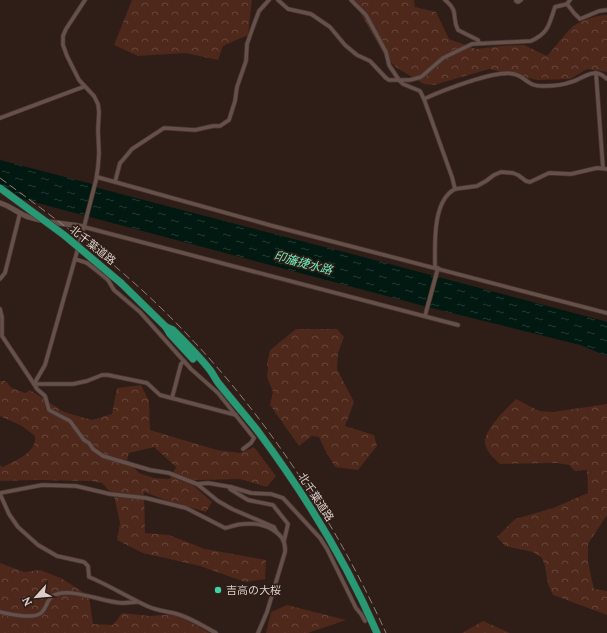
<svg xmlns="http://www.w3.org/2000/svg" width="607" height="633" viewBox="0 0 607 633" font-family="Lora,'Noto Sans JP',serif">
	<defs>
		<pattern id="forest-crowns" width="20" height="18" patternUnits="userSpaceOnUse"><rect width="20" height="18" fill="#4e281b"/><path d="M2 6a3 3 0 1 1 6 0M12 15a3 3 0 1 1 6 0" fill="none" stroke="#67463b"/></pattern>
		<pattern id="water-ripples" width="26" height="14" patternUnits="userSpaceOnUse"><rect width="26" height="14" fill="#011910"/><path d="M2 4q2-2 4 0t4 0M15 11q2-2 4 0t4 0" fill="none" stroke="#253931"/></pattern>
	</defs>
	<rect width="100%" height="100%" fill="#2f1d17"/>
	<g fill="url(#forest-crowns)" fill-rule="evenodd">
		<path d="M132,0h120l-4,35 -25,11 -5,14 -33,-7 -47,3 -24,-11z"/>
		<path d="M353,0h61l1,7 21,5 13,27 27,10 25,-3 23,-1 23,11c8,-9 16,-20 25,-29 7,-6 26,-12 35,-12v57l-20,-3 -17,10 -33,1 -48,-11 -55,16 -10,-1 -27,-16 -11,-10z"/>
		<path d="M296,329h41l7,8 -6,16 -1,16 17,33 -9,24 29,9 3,11 -19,24 -23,-3 -10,-17 -6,-13 -7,-1 -13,10 -29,-41 3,-13 -6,-15 1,-8 -1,-6 3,-13z"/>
		<path d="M0,381h5l7,7 13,5 5,-3 34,22 28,8 20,-6 5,-26 24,-3 8,16 1,29 67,20 23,3 14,-6 22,29 -9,11 -27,-8 -45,1 -3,4 20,18 -6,10 -38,-11 -24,-9 1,41 24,2 36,14 61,11 -1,19 -20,3 -45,-16 -57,-13 -26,-13 3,-17 -6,-27 -12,-13 -11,-2 -56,-1 -35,1v-16l3,2c12,-7 34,-14 32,-31l-13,-10 -22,-10zM154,447l22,20 -6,12 -16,-1 -15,-5 -12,-13 2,-7z"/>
		<path d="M516,399l23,12 14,1 54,-8v111l-19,29v18l6,27 13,2v24l-54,-20 -5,-11 -3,-18 -3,-8 -9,-6 -28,-6 -8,-9 18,-18 38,-11 35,-15 -1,-23 -12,1 -6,-6 -12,-2 -57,1c-6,-5 -14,-13 -15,-21 -1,-14 22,-35 31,-44z"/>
		<path d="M0,563l24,9 16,-2 21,8 28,18 4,28 20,1 9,-12 28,3 25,-2 35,19h-210z"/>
		<path d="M287,605l59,15 -38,13h-42l5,-21z"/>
		<path d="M483,621l27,12h-48z"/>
	</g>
	<path fill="url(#water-ripples)" d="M0,160l92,24 6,4 234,61v3l1,-3 271,72 3,1v34l-27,-11 -156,-39 -424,-113z"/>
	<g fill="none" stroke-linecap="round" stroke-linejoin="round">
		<defs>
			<g id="street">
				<path d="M85,0l-19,29 -3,7v9l4,11 12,24 15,16 4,8 1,8 -1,18 1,23 -1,14 -2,13 -12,47 -39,138 -11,19 3,5 8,7 4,14 21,11 14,19 5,3 4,6 10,7 47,14 19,3 28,11 21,17 14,8 42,18 3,6"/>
				<path d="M278,0l10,9 23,5 19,13 15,18 12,10 13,6 16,17 3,2h21l11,-3 22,-19 29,-14 59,-3c18,-8 18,-17 24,-34l12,-3 3,-4"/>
				<path d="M351,0l15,15 20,37 3,13 10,15 4,4 17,7 4,8 28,78 3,12c-23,12 -20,56 -20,78"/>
				<path d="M445,0c15,12 6,17 13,30l20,10 1,3"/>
				<path d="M516,1l2,1 3,-2"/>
				<path d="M567,4l7,9 6,6 19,-8 8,-1"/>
				<path d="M596,73l7,95"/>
				<path d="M424,99c17,-8 73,-30 90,-25 13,3 13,13 30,12 9,0 19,-1 27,-4 14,-4 22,-16 36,-3"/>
				<path d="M0,118l83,-31"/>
				<path d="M97,177l176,49 334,87"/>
				<path d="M115,182l5,-19 2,-2 10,-12 32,-21 31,2 18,-4h7l9,-6 6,-19 2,-14 9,-26 1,-17 6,-17 6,-16 10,-11"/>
				<path d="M455,189l22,-3 9,-5 8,-6 7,-3 12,1 5,2 8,6 4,1 19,-9 22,1 26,-6 10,1"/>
				<path d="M84,227l374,98"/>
				<path d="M75,259l12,4 9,7 12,10 6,10 26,22 51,57 27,24 36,45 -3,5 -8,6"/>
				<path d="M0,279l5,-6 15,-60"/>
				<path d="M0,309l2,8v19l32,48h39l14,-3 15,-6h6l39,8 13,12 76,20"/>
				<path d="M425,316l13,-48"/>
				<path d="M172,398l9,-34 3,-3"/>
				<path d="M197,484l11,-1 23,4"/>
				<path d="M0,493l42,-8 34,1 34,8 36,4 40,10 39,20c6,-1 12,-4 18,-4 18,-2 44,6 42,28l-18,60 -9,21"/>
				<path d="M0,494l9,20 9,13 20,18 19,11 27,6 4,4 1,11c20,8 38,20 58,29 10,5 20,5 30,8 14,4 26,12 39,19"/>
				<path d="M284,541l4,-17 -15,-19 -25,-5 -18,-11 1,-2 20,6 20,1 12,4 37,40 7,11 29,59 5,6 4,7"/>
				<path d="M0,612c8,2 36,8 42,0 6,-6 5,-16 15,-18 19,-5 46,8 65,9 5,0 10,-1 15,-1"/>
			</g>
			<path id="secondary" d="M0,203c10,3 18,10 28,14 18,6 37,6 56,10"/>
			<g id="highway">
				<path d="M121,283l45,44 4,7 23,25"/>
				<path d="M166,327l7,3c13,13 26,26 37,40 4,5 6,11 10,15 12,15 25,30 37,45 47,63 89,131 120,203"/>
			</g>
		</defs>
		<use href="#street" stroke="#453733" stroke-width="5"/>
		<use href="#secondary" stroke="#453733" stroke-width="6"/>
		<use href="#highway" stroke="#453733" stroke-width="8"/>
		<use href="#street" stroke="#665049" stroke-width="3.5"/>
		<use href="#secondary" stroke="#665049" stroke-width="5"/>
		<use href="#highway" stroke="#289975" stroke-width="7"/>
		<path stroke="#8d7e79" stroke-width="1" stroke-dasharray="8 4" stroke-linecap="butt" d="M0,178c45,33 90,66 132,103 109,97 194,220 254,352"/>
		<defs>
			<path id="highway-bridge" d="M0,188l64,47 57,48"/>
		</defs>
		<use href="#highway-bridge" stroke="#453733" stroke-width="8" stroke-linecap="butt"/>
		<use href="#highway-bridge" stroke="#289975" stroke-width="7"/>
	</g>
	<circle fill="#3cd4a4" stroke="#2f1d17" stroke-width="1.5" cx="218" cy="590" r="4"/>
	<g text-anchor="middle" stroke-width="3.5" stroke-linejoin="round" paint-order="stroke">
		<g font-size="11" fill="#dbceca" stroke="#2f1d17">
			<text transform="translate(93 245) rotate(39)" y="4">北千葉道路</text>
			<text transform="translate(316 497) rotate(57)" y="4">北千葉道路</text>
		</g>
		<g font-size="11" fill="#dbceca" stroke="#2f1d17" text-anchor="start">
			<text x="226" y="594">吉高の大桜</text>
		</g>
		<g font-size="12" font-style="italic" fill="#70e6ba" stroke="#2f1d17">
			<text transform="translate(303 263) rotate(15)" y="4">印旛捷水路</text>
		</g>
	</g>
	<g transform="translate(36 597) rotate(243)" stroke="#2f1d17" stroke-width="3" paint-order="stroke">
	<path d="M0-3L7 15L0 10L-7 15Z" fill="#dbceca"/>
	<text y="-6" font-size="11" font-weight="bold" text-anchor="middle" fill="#dbceca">N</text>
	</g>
</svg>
